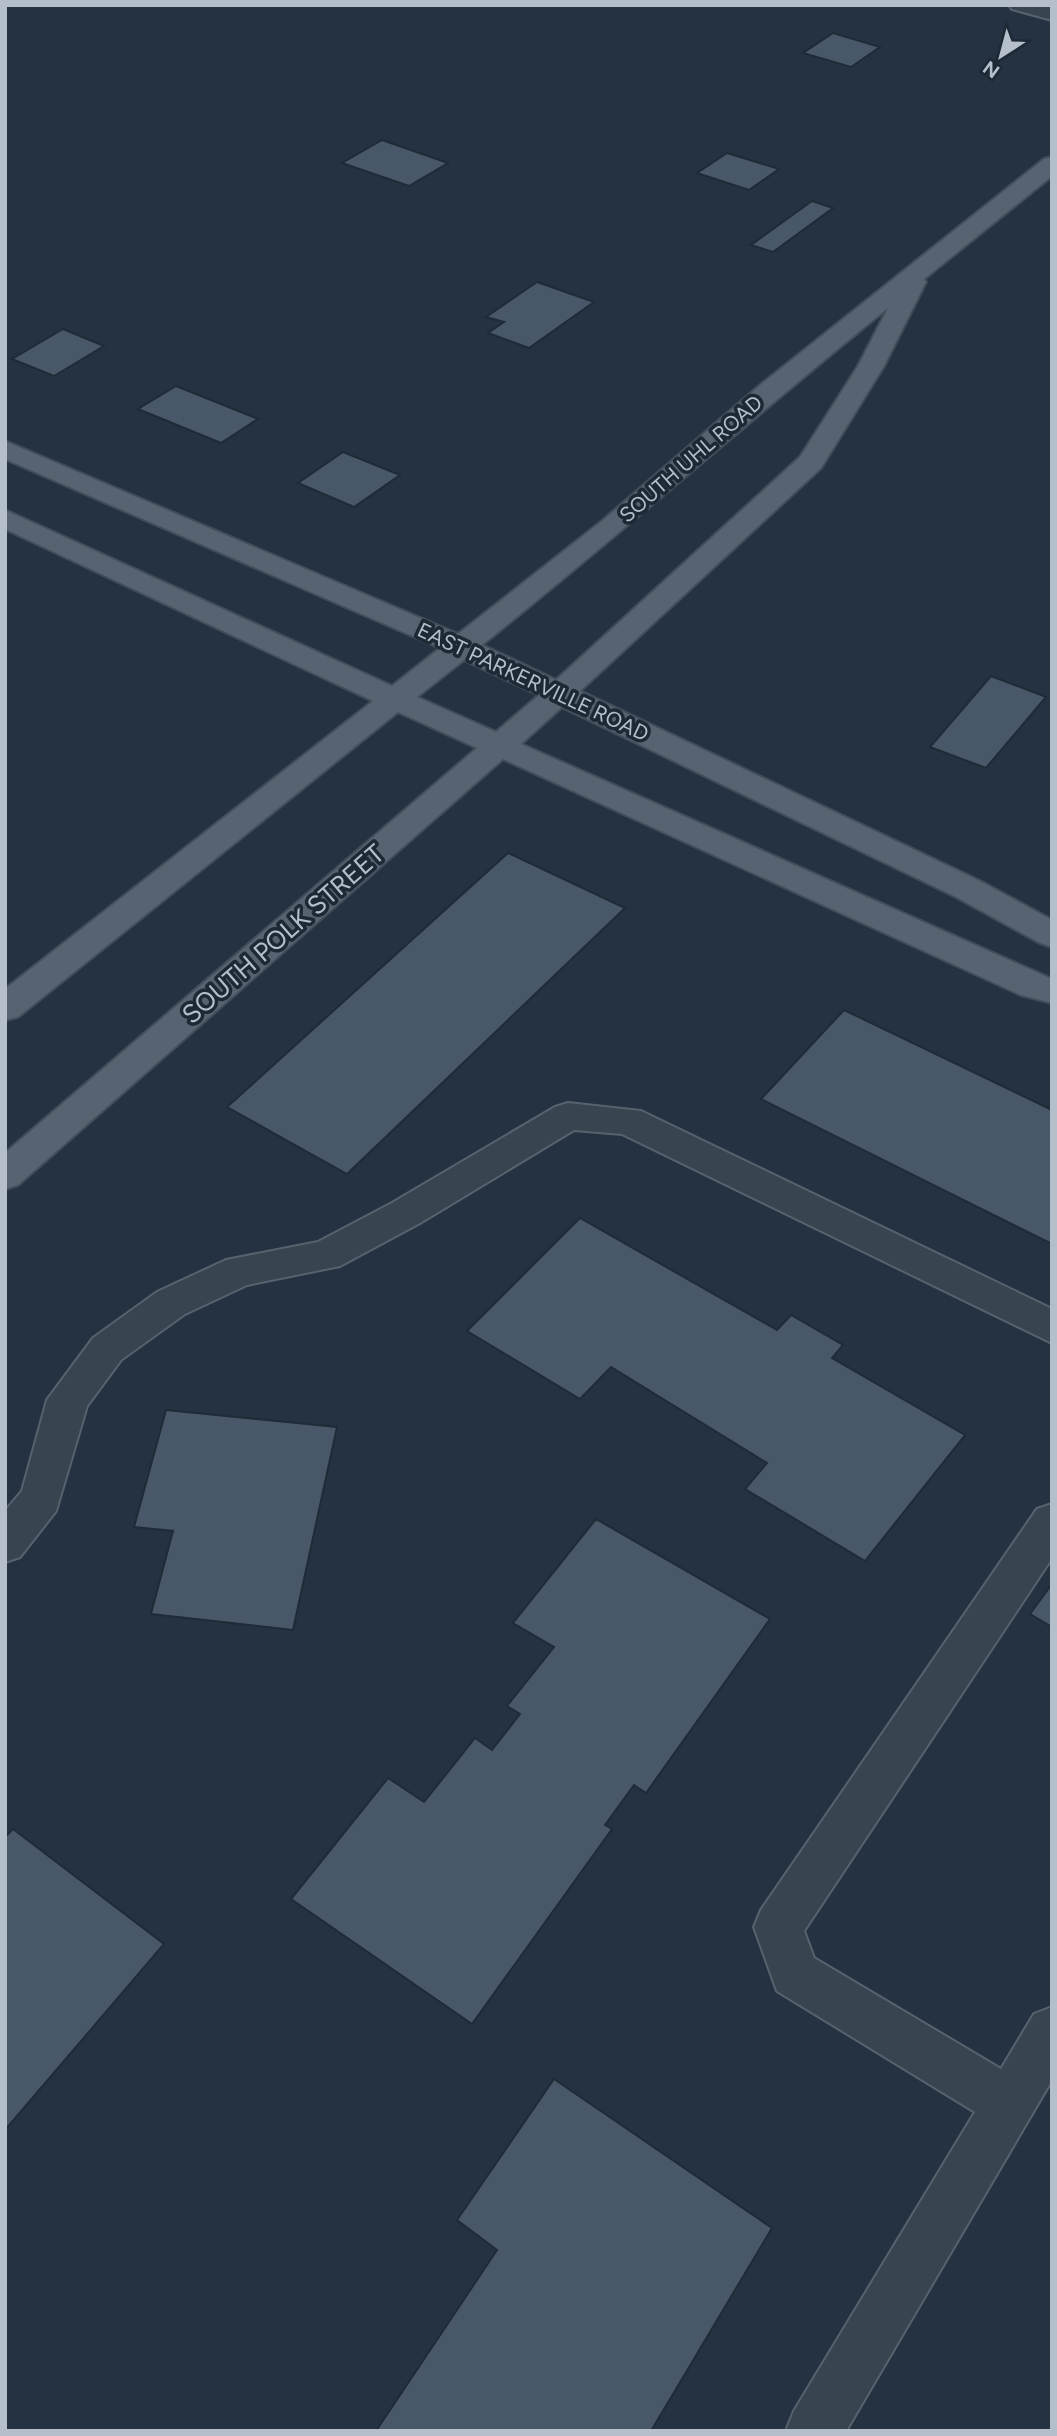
<svg xmlns="http://www.w3.org/2000/svg" width="1057" height="2436" viewBox="0 0 1057 2436" font-family="Figtree,sans-serif">
	<rect width="100%" height="100%" fill="#243241"/>
	<g fill="#485868" stroke="#202b38" stroke-width="2">
		<path d="M833,33l47,14 -29,20 -48,-14z"/>
		<path d="M382,140l66,23 -39,23 -67,-23z"/>
		<path d="M727,153l52,16 -30,21 -52,-17z"/>
		<path d="M812,201l21,7 -60,44 -22,-7z"/>
		<path d="M537,282l57,20 -65,46 -41,-15 16,-11 -18,-5z"/>
		<path d="M63,329l41,17 -50,30 -42,-17z"/>
		<path d="M176,386l82,33 -37,24 -83,-34z"/>
		<path d="M343,452l57,23 -46,32 -56,-24z"/>
		<path d="M991,676l55,21 -60,71 -56,-21z"/>
		<path d="M508,853l117,55 -278,266 -120,-67z"/>
		<path d="M844,1010l208,100v134l-291,-145z"/>
		<path d="M580,1218l197,112 14,-15 52,30 -11,13 133,77 -100,126 -120,-72 22,-26 -156,-96 -31,32 -113,-68z"/>
		<path d="M166,1410l171,17 -44,203 -142,-16 22,-83 -39,-4z"/>
		<path d="M596,1519l174,100 -124,174 -12,-8 -29,40 7,4 -140,195 -181,-125 97,-121 36,24 51,-64 17,12 28,-36 -13,-8 47,-59 -41,-24z"/>
		<path d="M1052,1584v43l-22,-13z"/>
		<path d="M13,1829l151,115 -159,186v-293z"/>
		<path d="M554,2079l218,149 -121,203h-275l121,-181 -40,-30z"/>
	</g>
	<g fill="none" stroke-linecap="round" stroke-linejoin="round">
		<defs>
			<g id="minor">
				<path d="M1009,5l43,2v13l-40,-11z"/>
				<path d="M568,1103l73,8 411,198v34l-430,-209 -48,-4 -154,93 -80,43 -93,19 -62,29 -64,46 -34,46 -31,105 -36,46 -15,5v-51l17,-20 25,-91 46,-62 64,-46 69,-32 92,-18 74,-39 163,-96z"/>
				<path d="M1052,1504v54l-248,373 10,27 187,111 33,-55 18,-7v73l-206,351h-60l8,-20 181,-299 -198,-121 -23,-64 7,-17 276,-401z"/>
			</g>
			<path id="major" d="M1052,157v19l-128,103 2,3 -42,84 -63,102 -241,223 400,190 72,39v27l-12,-4 -84,-46 -394,-190 -41,37 531,235v24l-31,-8 -518,-236 -485,426 -13,4v-36l472,-405 -79,-36 -380,305 -13,3v-31l368,-288 -368,-172v-19l387,176 48,-38 -435,-189v-18l453,193 144,-113 157,-135 285,-227zM888,308l-30,58 -58,91 -244,223 -74,-35c137,-110 269,-226 406,-337zM464,660l75,35 -43,37 -79,-35z"/>
		</defs>
		<use href="#minor" stroke="#57626e" stroke-width="4"/>
		<use href="#major" stroke="#424d5a" stroke-width="4"/>
		<use href="#minor" fill="#394451" fill-rule="evenodd"/>
		<use href="#major" fill="#576371" fill-rule="evenodd"/>
	</g>
	<g text-anchor="middle" stroke-width="7" stroke-linejoin="round" paint-order="stroke">
		<g font-size="21" fill="#b5bfcb" stroke="#1e2936">
			<text transform="translate(691 459) rotate(-41)" y="7">SOUTH UHL ROAD</text>
			<text transform="translate(533 682) rotate(25)" y="7">EAST PARKERVILLE ROAD</text>
		</g>
		<g font-size="26" fill="#b5bfcb" stroke="#1e2936">
			<text transform="translate(283 934) rotate(-41)" y="9">SOUTH POLK STREET</text>
		</g>
	</g>
	<rect width="1057" height="2436" fill="none" stroke="#b5bfcb" stroke-width="14"/>
	<g transform="translate(1001 56) rotate(216)" stroke="#1e2936" stroke-width="5" paint-order="stroke">
	<path d="M0-5L12 26L0 18L-12 26Z" fill="#b5bfcb"/>
	<text y="-10" font-size="19" font-weight="bold" text-anchor="middle" fill="#b5bfcb">N</text>
	</g>
</svg>
